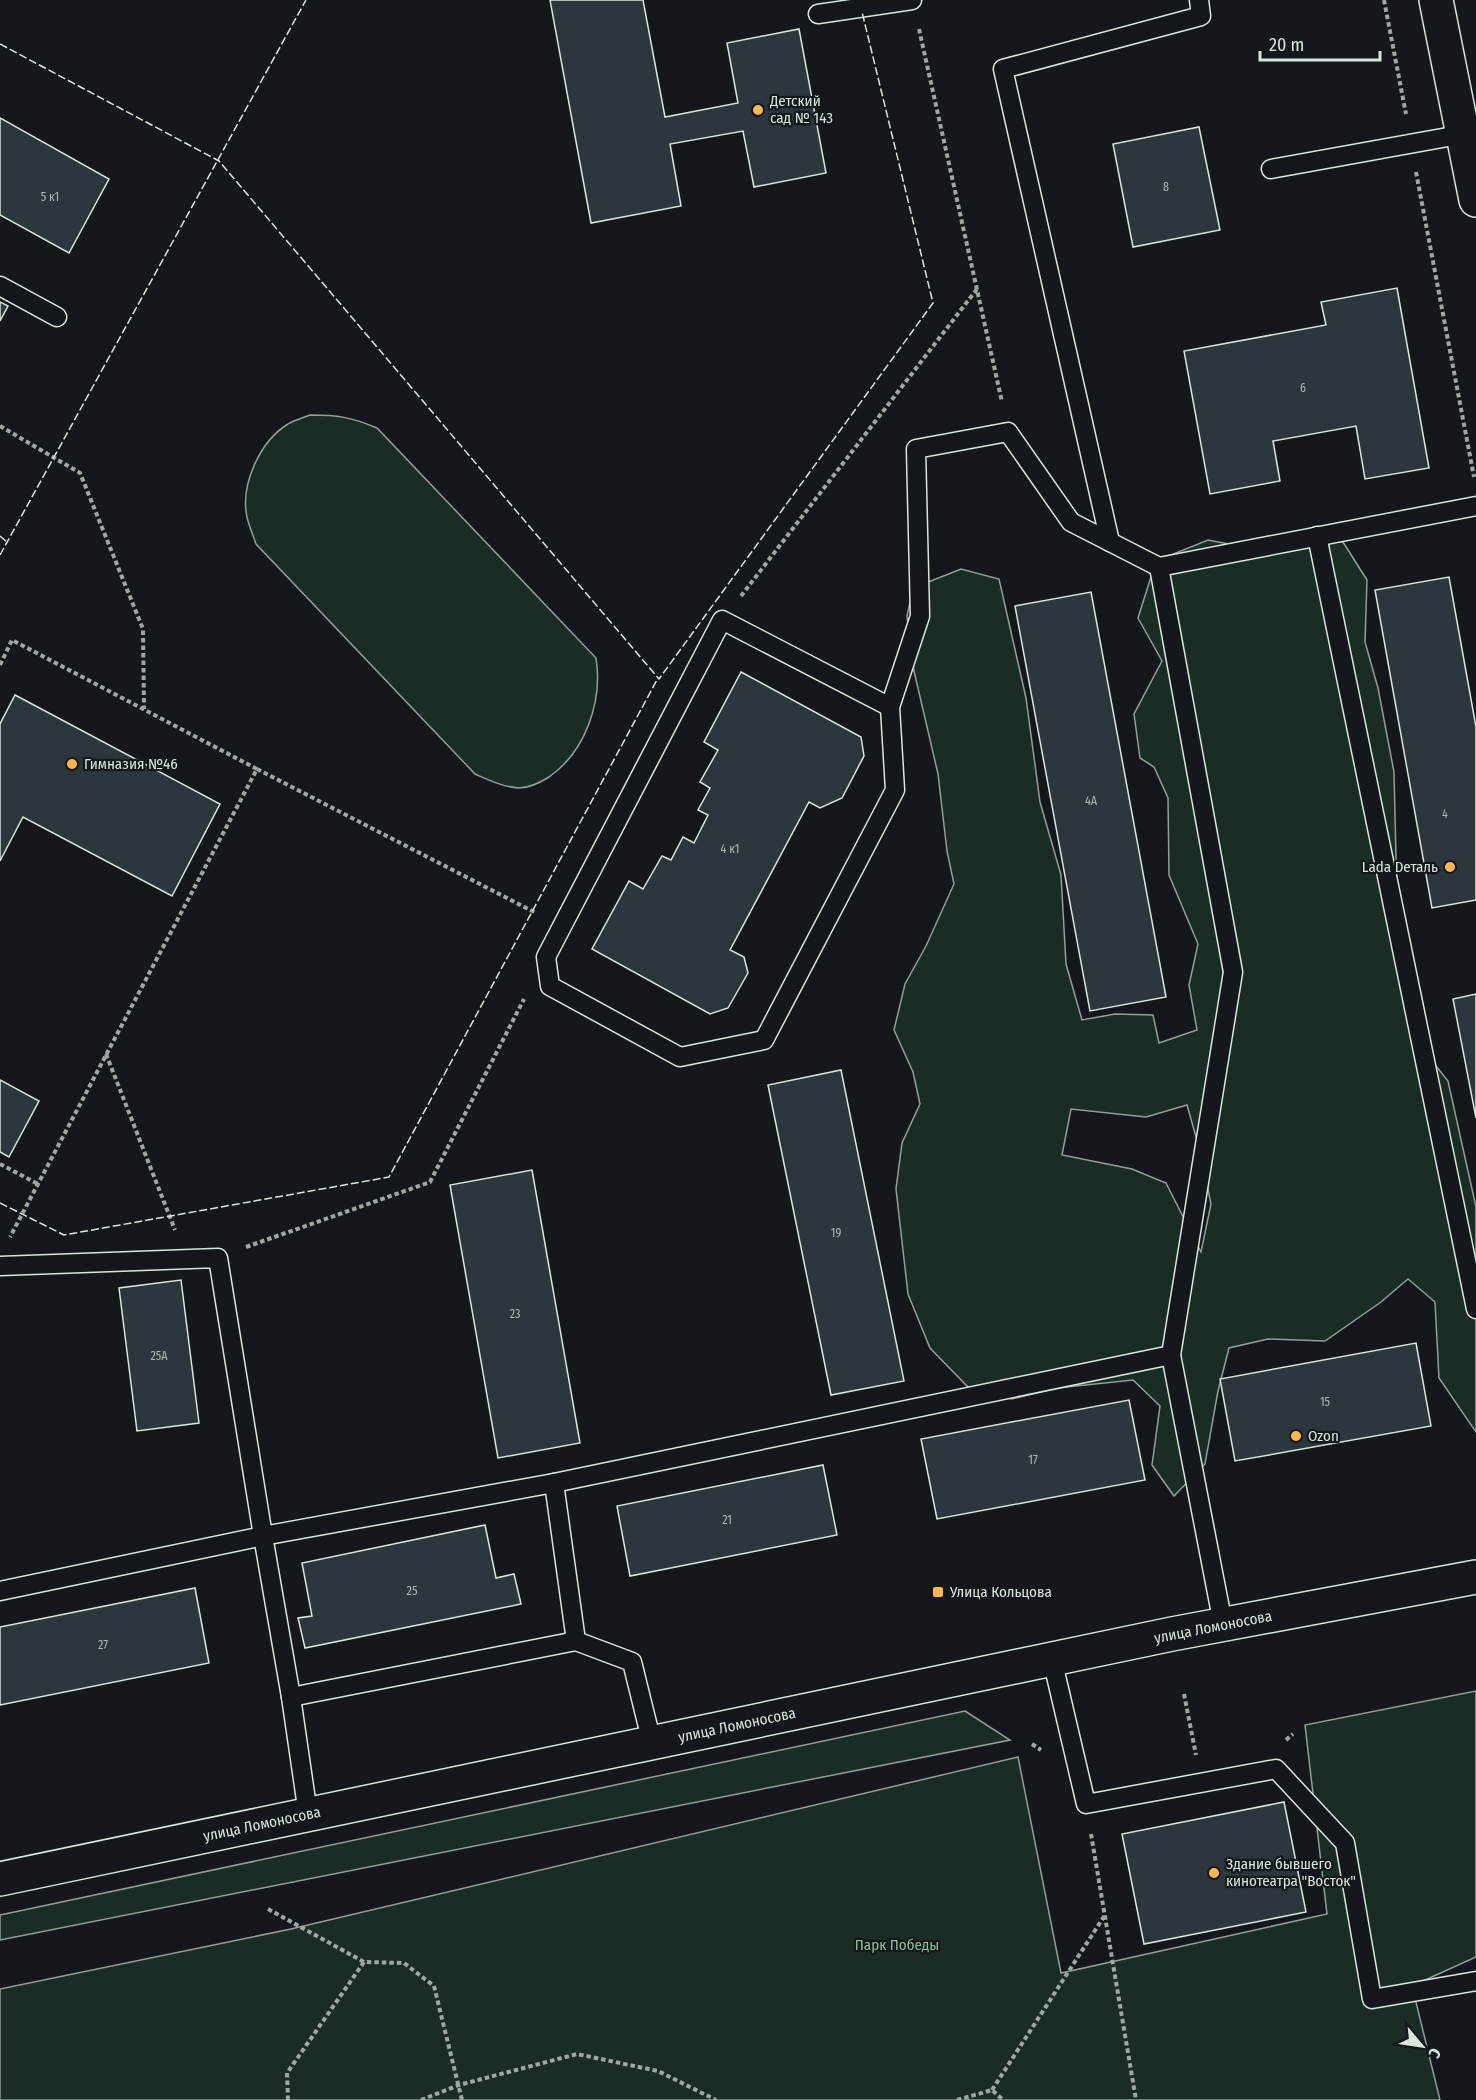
<svg xmlns="http://www.w3.org/2000/svg" width="1476" height="2100" viewBox="0 0 1476 2100" font-family="'Fira Sans Condensed',sans-serif">
	<rect width="100%" height="100%" fill="#14181c"/>
	<g fill="#1a2d24" stroke="#939e99" stroke-width="1.5" fill-rule="evenodd">
		<path d="M310,415c27,0 41,2 67,13l219,230c7,44 -11,94 -47,119 -8,5 -20,11 -30,11 -16,-1 -30,-8 -44,-14l-219,-230c-3,-9 -7,-18 -9,-27 -7,-32 13,-76 41,-93 6,-4 15,-6 22,-9z"/>
		<path d="M1318,535l25,7 24,38 -2,62 13,46 16,84 3,128 31,156 20,25 28,126v225l-37,-54 -4,-76 -27,-23 -27,23 -56,39 -57,-2 -39,9 -11,43 -13,73 -31,32 -22,-31 8,-59 -27,-26 -76,8 -45,11 -43,-11 -39,-40 -22,-54 -12,-105 6,-46 18,-39 -7,-32 -19,-42 11,-46 21,-38 28,-62 -7,-33 -9,-77 -24,-103 -7,-55 6,-28 48,-19 38,10 27,119 14,104 21,73 5,89 16,56 33,-6 38,1 6,28 38,-13 -8,-45 9,-41 -29,-69 -1,-77 -14,-31 -14,-9 -6,-44 28,-53 -24,-43 18,-57 52,-21 26,5zM1187,1105l13,46 11,53 -10,48 -35,-69 -34,-14 -70,-14 9,-46 75,8z"/>
		<path d="M1476,1691v266l-64,29 28,114h-1440v-111l291,-60 727,-172 43,216 266,-59 -22,-189z"/>
		<path d="M965,1711l45,29 -1010,200v-25z"/>
	</g>
	<g fill="#2c363c" stroke="#d8e6dc" stroke-width="1.5">
		<path d="M550,0h93l22,117 73,-14 -11,-60 72,-14 27,144 -72,14 -11,-56 -73,13 11,62 -90,17z"/>
		<path d="M0,118l109,61 -40,74 -69,-38z"/>
		<path d="M1199,127l21,103 -87,17 -20,-103z"/>
		<path d="M1397,288l32,180 -64,11 -9,-53 -83,15 7,40 -70,13 -26,-143 142,-26 -5,-23z"/>
		<path d="M0,302l8,4 -8,15z"/>
		<path d="M1449,577l27,150v173l-44,8 -57,-318z"/>
		<path d="M1091,592l75,405 -76,14 -75,-405z"/>
		<path d="M741,672l120,65 3,19 -22,42 -22,10 -11,-6 -79,148 14,7 4,16 -20,35 -18,6 -118,-65 37,-68 14,8 19,-33 9,4 12,-23 11,6 14,-28 -10,-5 12,-22 -10,-6 18,-32 -14,-8z"/>
		<path d="M15,695l205,109 -48,92 -149,-79 -23,44v-137z"/>
		<path d="M1476,994v124l-23,-119z"/>
		<path d="M841,1070l63,311 -73,14 -63,-310z"/>
		<path d="M0,1080l39,21 -30,56 -9,-5z"/>
		<path d="M532,1170l48,273 -82,15 -48,-273z"/>
		<path d="M181,1280l18,143 -62,8 -18,-143z"/>
		<path d="M1416,1343l15,83 -196,35 -15,-82z"/>
		<path d="M1129,1400l16,80 -208,39 -16,-80z"/>
		<path d="M823,1465l14,70 -207,41 -13,-70z"/>
		<path d="M485,1525l11,53 18,-4 7,30 -216,44 -7,-30 14,-2 -10,-53z"/>
		<path d="M195,1588l14,75 -209,42v-78z"/>
		<path d="M1284,1802l22,110 -162,32 -22,-110z"/>
	</g>
	<g fill="none" stroke-linecap="round" stroke-linejoin="round">
		<defs>
			<g id="lane">
				<path d="M818,14l94,-14"/>
				<path d="M1271,169l199,-36"/>
				<path d="M0,286l57,31"/>
				<path d="M1317,536l159,773"/>
				<path d="M1110,542l-107,-473 198,-53 -2,-16"/>
				<path d="M890,707l-168,-87 -176,337 4,29 130,71 84,-17 131,-250 -5,-83 30,-91 -4,-167 92,-17 63,90 88,45"/>
				<path d="M0,1266l218,-8 45,278 291,-53 617,-128 62,-383 -74,-405 317,-61"/>
				<path d="M1171,1355l52,269"/>
				<path d="M554,1483l22,158"/>
				<path d="M0,1591l263,-55 28,161 17,117"/>
				<path d="M1052,1659l34,145 190,-35 69,74 27,156 104,-18"/>
				<path d="M291,1697l285,-56 56,21 20,81"/>
			</g>
			<path id="secondary" d="M1436,0l40,200"/>
			<path id="highway" d="M0,1879l1172,-245 304,-57"/>
		</defs>
		<use href="#lane" stroke="#d8e6dc" stroke-width="21"/>
		<use href="#secondary" stroke="#d8e6dc" stroke-width="36"/>
		<use href="#highway" stroke="#d8e6dc" stroke-width="36"/>
		<g stroke="#9da8a2" stroke-width="4" stroke-dasharray="4.5 3" stroke-linecap="butt">
			<path d="M1384,0l22,114"/>
			<path d="M919,29l83,373"/>
			<path d="M1416,172l58,305"/>
			<path d="M0,426l80,47 63,156 1,80"/>
			<path d="M741,596l236,-307"/>
			<path d="M0,665l12,-25 245,129 -247,468"/>
			<path d="M257,769l279,144"/>
			<path d="M106,1054l69,176"/>
			<path d="M0,1164l38,20"/>
			<path d="M246,1247l184,-65 94,-183"/>
			<path d="M1184,1694l12,61"/>
			<path d="M1286,1740l7,-6"/>
			<path d="M1032,1744l9,6"/>
			<path d="M1091,1834l45,266"/>
			<path d="M268,1909l96,53 40,1 30,23 28,114"/>
			<path d="M992,2090l113,-175"/>
			<path d="M288,2100l-1,-27 77,-111"/>
			<path d="M421,2100l38,-15 118,-31 81,17 58,29"/>
			<path d="M957,2100l35,-10 11,10"/>
		</g>
		<use href="#lane" stroke="#14181c" stroke-width="18"/>
		<use href="#secondary" stroke="#14181c" stroke-width="33"/>
		<use href="#highway" stroke="#14181c" stroke-width="33"/>
		<g stroke="#d8e6dc" stroke-width="1.5" stroke-dasharray="8 3" stroke-linecap="butt">
			<path d="M0,44l219,117 440,518 274,-376 -71,-291"/>
			<path d="M0,536l7,6 -1,2"/>
			<path d="M0,555l306,-555"/>
			<path d="M0,1203l64,32 325,-58 269,-499"/>
		</g>
	</g>
	<g fill="#ffb74d" stroke="#14181c" stroke-width="2">
		<circle cx="758" cy="110" r="6"/>
		<circle cx="72" cy="764" r="6"/>
		<circle cx="1450" cy="867" r="6"/>
		<circle cx="1296" cy="1436" r="6"/>
		<rect x="932" y="1586" width="12" height="12" rx="3"/>
		<circle cx="1214" cy="1873" r="6"/>
	</g>
	<g text-anchor="middle" stroke-width="4.5" stroke-linejoin="round" paint-order="stroke">
		<g font-size="12" fill="#adbab4">
			<text x="1166" y="191">8</text>
			<text x="50" y="201">5 к1</text>
			<text x="1303" y="392">6</text>
			<text x="1091" y="805">4А</text>
			<text x="1445" y="818">4</text>
			<text x="730" y="853">4 к1</text>
			<text x="836" y="1237">19</text>
			<text x="515" y="1318">23</text>
			<text x="159" y="1360">25А</text>
			<text x="1325" y="1406">15</text>
			<text x="1033" y="1464">17</text>
			<text x="727" y="1524">21</text>
			<text x="412" y="1595">25</text>
			<text x="103" y="1649">27</text>
		</g>
		<g font-size="15" fill="#d8e6dc" stroke="#14181c" text-anchor="start">
			<text x="770" y="106">Детский<tspan x="770" dy="17">сад № 143</tspan></text>
			<text x="84" y="769">Гимназия №46</text>
			<text x="1438" y="872" text-anchor="end">Lada Dеталь</text>
			<text x="1308" y="1441">Ozon</text>
			<text x="950" y="1597">Улица Кольцова</text>
			<text x="1226" y="1869">Здание бывшего<tspan x="1226" dy="17">кинотеатра "Восток"</tspan></text>
		</g>
		<g font-size="15" fill="#d8e6dc" stroke="#14181c">
			<text transform="translate(1213 1627) rotate(-11)" y="5">улица Ломоносова</text>
			<text transform="translate(737 1725) rotate(-12)" y="5">улица Ломоносова</text>
			<text transform="translate(262 1824) rotate(-12)" y="5">улица Ломоносова</text>
		</g>
		<g font-size="15" fill="#8ac095" stroke="#14181c">
			<text x="897" y="1950">Парк Победы</text>
		</g>
	</g>
	<g transform="translate(1422 2046) rotate(119)" stroke="#14181c" stroke-width="4.5" paint-order="stroke">
	<path d="M0-4.5L10 22L0 15L-10 22Z" fill="#d8e6dc"/>
	<text y="-9" font-size="16" font-weight="bold" text-anchor="middle" fill="#d8e6dc">С</text>
	</g>
	<path d="M1260 51v9h120v-9" fill="none" stroke="#d8e6dc" stroke-width="3"/>
	<text x="1269" y="51" font-size="18" fill="#d8e6dc" stroke="#14181c" stroke-width="4.5" paint-order="stroke">20 m</text>
</svg>
